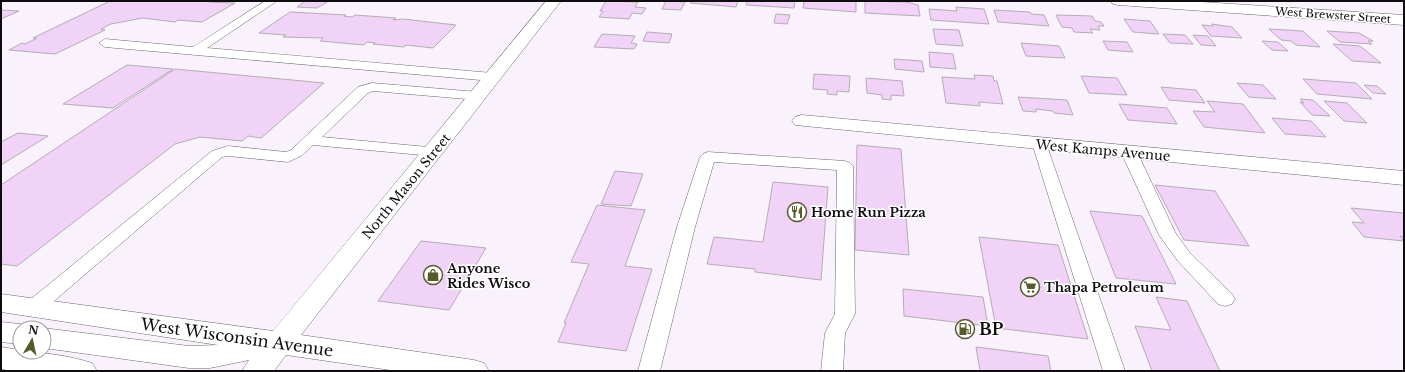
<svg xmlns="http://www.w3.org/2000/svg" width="1405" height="372" viewBox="0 0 1405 372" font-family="'Libre Baskerville',serif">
	<rect width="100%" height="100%" fill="#f9f1fb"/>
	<g fill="#f1d3f7" stroke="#b5acb6">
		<path d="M110,1h100l-1,1 26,1 -33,19 -24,-2 -3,2 -32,-4 -32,6 -10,5 4,1 -50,24 -46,-4 13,-7 3,1 12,-6h-4z"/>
		<path d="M305,1h24l-12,7 -20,-1z"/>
		<path d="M606,1l32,1 -3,5 11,1 -4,6 -10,-1 -3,6 -30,-2 4,-6h-3z"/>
		<path d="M666,1l19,1 -4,8 -19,-1z"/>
		<path d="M691,1h47l-2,6 -46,-4z"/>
		<path d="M747,1h48l-1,7 -48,-3z"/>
		<path d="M804,1h52v11l-53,-4z"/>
		<path d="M865,1l41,1 12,3 2,11 -55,-3z"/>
		<path d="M956,7l28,2 5,15 -58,-4 -2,-11 28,2z"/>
		<path d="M1,10l18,1 -18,8z"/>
		<path d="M994,10l36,2 1,2 13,1 5,11 -51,-4z"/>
		<path d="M290,12l56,3 -2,1 8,1 3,-2 41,3 -3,2 10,-1 53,6 -23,23 -27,-3 -2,2 -31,-3 2,-1 -8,-1 -3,3 -44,-4 3,-3 -40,-1 3,-2 -27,-2z"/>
		<path d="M776,14l14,1 -3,9 -13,-1z"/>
		<path d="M1056,15l36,1 3,5 6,1 3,4h-6l2,4 -10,-1 3,4 -19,-1 -2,-4 -10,-1z"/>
		<path d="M1124,19l26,2 9,13 -26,-2z"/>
		<path d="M1212,24l20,3 10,11 -31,-2 -9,-11 11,1z"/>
		<path d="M933,29l26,1 4,16 -27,-2z"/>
		<path d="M1269,29l34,2 17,16 -24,-2 -5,-4 -10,-1z"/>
		<path d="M1327,31l32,2 14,8h-5l4,3 -32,-2z"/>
		<path d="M647,32l25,2 -3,9 -26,-2z"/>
		<path d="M602,34l33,2 -4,7 6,1 -3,5 -40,-2z"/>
		<path d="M1163,34l22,1 8,9 -23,-1z"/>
		<path d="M1193,35l15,1 8,10 -15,-1z"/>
		<path d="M1103,41l24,1 6,10 -25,-2z"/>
		<path d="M1262,41l16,1 10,9 -16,-1z"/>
		<path d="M1021,43l38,3 6,12 -39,-2z"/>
		<path d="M1333,44l27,2 21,17 -29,-2z"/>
		<path d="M929,52l24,2 3,15 -26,-2z"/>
		<path d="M894,59l28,2 2,11 -29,-3z"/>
		<path d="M127,65l46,4 -60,39 -50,-4z"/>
		<path d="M175,69l149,14 -63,55 -13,-2 -6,5 -42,-4 -25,7 -158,122 -16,-2v-79z"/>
		<path d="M814,74l36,2 -1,16 -12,-1v4l-10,-1 1,-4 -15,-1z"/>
		<path d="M974,75l19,1 1,5h3l6,23 -24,-2 1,4 -34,-3 -4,-26 33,2z"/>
		<path d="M1081,76l36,2 10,17 -38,-2z"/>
		<path d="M866,78l36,3 2,15 -13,-1v5l-9,-1v-4l-15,-2z"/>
		<path d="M1303,79l53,4 16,16 -55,-5z"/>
		<path d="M1237,83l26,2 13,14 -27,-2z"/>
		<path d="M1364,85l13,1 9,8 -13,-1z"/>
		<path d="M1161,87l35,3 9,13 -36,-3z"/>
		<path d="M1018,97l49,3 6,15 -19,-2 -1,-2 -17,-2v3l-13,-1z"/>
		<path d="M1300,99l13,1 17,16 -18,-1 -12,-13 4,1z"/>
		<path d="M1207,101l36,3 22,29 -61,-6 -11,-16 22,1z"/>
		<path d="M1324,101l23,2 20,20 -23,-2z"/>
		<path d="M1119,104l48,4 10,16 -49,-4z"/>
		<path d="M1272,118l39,3 15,16 -41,-3z"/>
		<path d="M18,133l30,3 -47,29v-23z"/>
		<path d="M857,145l44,4 8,106 -54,-5z"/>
		<path d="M615,171l28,3 -12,32 -30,-2z"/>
		<path d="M773,182l55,5 -7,93 -66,-8v-3l-48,-5 7,-27 49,5z"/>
		<path d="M1155,185l60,6 34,55 -65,-6z"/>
		<path d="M597,205l48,5 -20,56 27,3 -26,82 -68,-9 8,-19h-2l25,-59 -18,-2z"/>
		<path d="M1351,208l53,5v24l-4,-1 4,5 -40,-4 -12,-15 12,1z"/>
		<path d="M1090,211l52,5 34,68 -60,-6z"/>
		<path d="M979,237l79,8 30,94 -92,-11z"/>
		<path d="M421,241l65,7 -37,62 -71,-9z"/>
		<path d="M903,289l80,8 5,29 -84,-10z"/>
		<path d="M1156,297l31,4 33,70h-68l-17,-45 36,4z"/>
		<path d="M976,347l72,9 3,15h-71z"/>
	</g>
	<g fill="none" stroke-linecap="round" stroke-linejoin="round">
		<defs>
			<g id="service">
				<path d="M265,1h12l-70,47 285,25 6,4 -6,4 -387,-34 -6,-4 6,-4 88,8z"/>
				<path d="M372,83l106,9 5,1 2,3 -2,3 -5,1 -105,-9 -5,2 -46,44 116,11 3,3 -3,3 -5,2 -120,-11 -12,11 -13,6 -60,-6 -6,1 -182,156 -7,2 -7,-2 -3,-5 3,-5 186,-152 16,-5 58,6 5,-2 67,-63z"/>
				<path d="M1039,139l5,1 2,3 79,228h-22l-71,-228 2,-3z"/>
				<path d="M1129,147l5,2 3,3 39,82 14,19 42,41 3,5 -3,5 -7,2 -7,-2 -40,-43 -19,-26 -38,-83 3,-3z"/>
				<path d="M708,152l137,9 5,2 3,3 2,148 -10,19 -2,38h-22l4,-38 10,-19 2,-144 -123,-8 -19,65 -35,144h-22l39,-144 23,-70 3,-3z"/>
			</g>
			<g id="minor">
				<path d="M1111,1h75l218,14v10l-286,-20 -5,-1z"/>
				<path d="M802,115l602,56v14l-609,-60 -3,-4 3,-4z"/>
			</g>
			<g id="secondary">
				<path d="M546,1h15l-260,334 173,25 10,3 5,8h-92l-111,-16 -12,16h-32l7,-11 -39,8h-21l-145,-20 -1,-20 146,18 29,-1 -217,-33v-18l272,37z"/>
				<path d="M1,322l19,2 11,4h-11v16l-19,-2z"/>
				<path d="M1,347l19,3v2c24,0 50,4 72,11l5,8h-84l-12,-2z"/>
			</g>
		</defs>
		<use href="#service" stroke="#6f6770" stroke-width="1"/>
		<use href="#minor" stroke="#6f6770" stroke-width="1"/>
		<use href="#secondary" stroke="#6f6770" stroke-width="1"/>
		<use href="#service" fill="#fff" fill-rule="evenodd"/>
		<use href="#minor" fill="#fff" fill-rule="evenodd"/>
		<use href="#secondary" fill="#fff" fill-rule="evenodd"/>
	</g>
	<defs>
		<symbol id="restaurant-ring" viewBox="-11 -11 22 22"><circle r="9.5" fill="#fff" stroke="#555b29" stroke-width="1.5"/><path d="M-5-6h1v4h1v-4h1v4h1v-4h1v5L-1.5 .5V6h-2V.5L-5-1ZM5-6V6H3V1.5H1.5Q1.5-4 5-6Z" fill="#555b29"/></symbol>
		<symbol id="shop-ring" viewBox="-11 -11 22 22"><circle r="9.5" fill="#fff" stroke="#555b29" stroke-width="1.5"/><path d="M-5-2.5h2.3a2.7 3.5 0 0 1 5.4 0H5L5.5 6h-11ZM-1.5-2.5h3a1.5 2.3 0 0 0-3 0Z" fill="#555b29"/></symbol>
		<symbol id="supermarket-ring" viewBox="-11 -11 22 22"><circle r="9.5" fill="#fff" stroke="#555b29" stroke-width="1.5"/><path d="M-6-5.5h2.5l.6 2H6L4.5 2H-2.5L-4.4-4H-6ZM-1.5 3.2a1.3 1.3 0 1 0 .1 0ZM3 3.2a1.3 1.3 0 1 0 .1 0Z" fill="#555b29"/></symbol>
		<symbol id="fuel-ring" viewBox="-11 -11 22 22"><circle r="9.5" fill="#fff" stroke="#555b29" stroke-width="1.5"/><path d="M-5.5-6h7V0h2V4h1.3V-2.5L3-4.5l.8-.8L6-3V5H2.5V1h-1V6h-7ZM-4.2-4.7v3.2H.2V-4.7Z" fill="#555b29"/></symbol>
	</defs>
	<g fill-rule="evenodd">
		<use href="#restaurant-ring" x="786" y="201" width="22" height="22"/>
		<use href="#shop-ring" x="422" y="264" width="22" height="22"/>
		<use href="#supermarket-ring" x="1019" y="276" width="22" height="22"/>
		<use href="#fuel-ring" x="954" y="318" width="22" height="22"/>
	</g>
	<g text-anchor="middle" stroke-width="3" stroke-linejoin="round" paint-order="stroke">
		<g font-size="11" fill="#0f0c10" stroke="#fff">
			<text transform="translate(1333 15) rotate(4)" y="4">West Brewster Street</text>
		</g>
		<g font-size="13" fill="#0f0c10" stroke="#fff">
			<text transform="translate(1103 150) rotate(5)" y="5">West Kamps Avenue</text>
			<text transform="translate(406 186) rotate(-51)" y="5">North Mason Street</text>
		</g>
		<g font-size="13" font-weight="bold" fill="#0f0c10" stroke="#fff" text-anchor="start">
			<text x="811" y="217">Home Run Pizza</text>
			<text x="447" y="273">Anyone<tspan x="447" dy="15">Rides Wisco</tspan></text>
			<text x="1044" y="292">Thapa Petroleum</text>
		</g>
		<g font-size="16" font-weight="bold" fill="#0f0c10" stroke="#fff" text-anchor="start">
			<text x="979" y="335">BP</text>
		</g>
		<g font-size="16" fill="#0f0c10" stroke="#fff">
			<text transform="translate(237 337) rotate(8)" y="6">West Wisconsin Avenue</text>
		</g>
	</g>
	<rect width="1405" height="372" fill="none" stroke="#0f0c10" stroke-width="4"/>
	<g transform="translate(32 340) rotate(9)"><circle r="19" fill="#ffffff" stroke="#9f9e9f"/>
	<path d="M0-3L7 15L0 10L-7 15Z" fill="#555b29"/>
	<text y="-6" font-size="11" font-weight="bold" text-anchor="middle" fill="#0f0c10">N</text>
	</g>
</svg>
